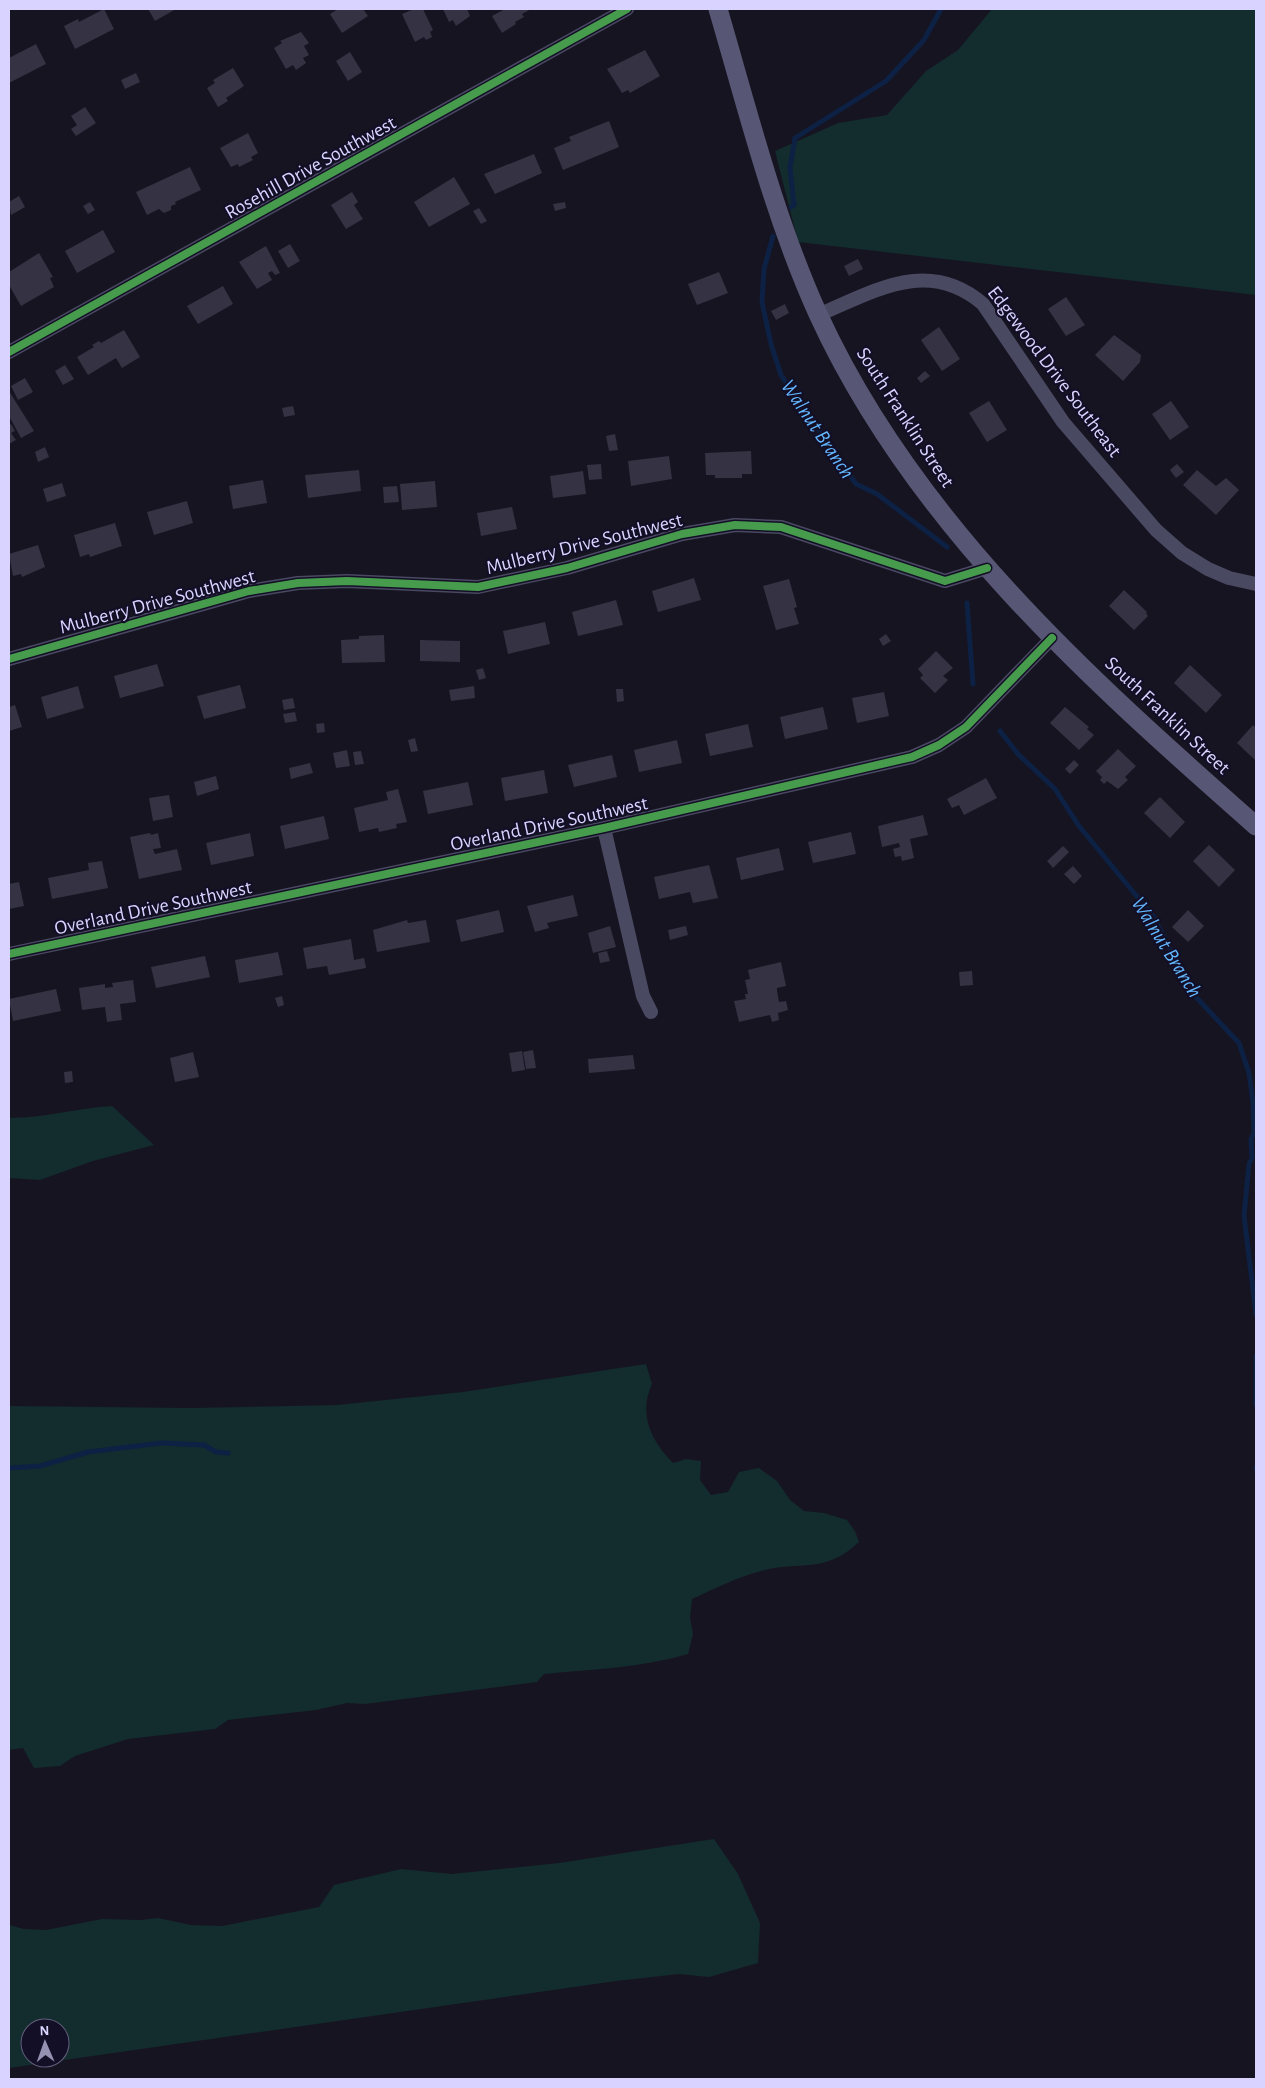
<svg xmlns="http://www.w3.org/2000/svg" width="1265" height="2088" viewBox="0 0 1265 2088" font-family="'Alegreya Sans',sans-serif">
	<rect width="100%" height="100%" fill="#161421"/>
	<g fill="#132c2d" fill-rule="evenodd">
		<path d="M992,9h264v286l-458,-53 -23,-91 63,-28 49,-8 39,-44 32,-21z"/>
		<path d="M112,1106l42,39 -61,16 -53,19 -31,-2v-60c35,0 68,-10 103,-12z"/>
		<path d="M646,1364l6,20c-14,30 -1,57 21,79l13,-4 15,2 -1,19 11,15 17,-3 11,-20 20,-4 18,13 13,19 14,11 20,2 23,7 8,11 4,11c-35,33 -59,18 -98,29 -23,6 -47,18 -69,28l-2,19 3,16 -5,20c-47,14 -95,15 -144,20l-7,8 -172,22 -18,-1 -31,7 -88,10 -13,9 -87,10 -53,17 -15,10 -26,2 -11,-20 -14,2v-344l182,2 146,-3 126,-13z"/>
		<path d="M714,1839l24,35 22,49 -2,40 -49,14 -30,-3 -63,7 -607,87v-143l15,4 22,1 56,-11 39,1 17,-2 33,7 31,1 97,-19 15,-22 67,-16 51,5 107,-11zM30,2028h30v30h-30z"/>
	</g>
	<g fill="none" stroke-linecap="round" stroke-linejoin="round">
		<g stroke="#0d2144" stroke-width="5">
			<path d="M791,207l3,-2 -4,-38 5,-29 91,-57 38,-41 17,-31"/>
			<path d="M773,236l-9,33 -2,33 9,42 10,31 75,109 21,10 70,53"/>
			<path d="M967,603l6,81"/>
			<path d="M1000,731l18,23 37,35 24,37 74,90 41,79 45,48 10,30 4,30 1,30 -3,6 1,19 -3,6 -5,52 12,98"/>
			<path d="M1256,1356v49"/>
			<path d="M1256,1467v1"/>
			<path d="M9,1468l31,-2 48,-14 73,-9 43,2 12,7 12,1"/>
		</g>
	</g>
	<g fill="#343243">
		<path d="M104,9l10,20 -39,20 -11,-23 14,-7 1,3z"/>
		<path d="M148,9h28l-21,12z"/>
		<path d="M338,9h25l5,7 -26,17 -12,-19z"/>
		<path d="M414,9h9l10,21 -3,2 2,5 -6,3 -2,-3 -9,5 -13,-28z"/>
		<path d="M443,9h24l3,7 -14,10 -3,-6 -4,2z"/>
		<path d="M505,9h26l-9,5 2,3 -9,5 1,2 -14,9 -10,-17z"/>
		<path d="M301,32l8,11 -5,3 5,9 -6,3 3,5 -10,7 -3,-5 -7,4 -12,-21 8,-5 -2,-2z"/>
		<path d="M36,44l10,20 -37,19v-25z"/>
		<path d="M645,50l15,26 -30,17 -2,-3 -6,3 -15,-24z"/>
		<path d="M350,52l12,20 -14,9 -12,-20z"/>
		<path d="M233,68l11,18 -18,12 2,3 -10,6 -11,-19 8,-5 -2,-3z"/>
		<path d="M136,73l4,9 -15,7 -4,-9z"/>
		<path d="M85,107l11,16 -20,13 -5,-7 6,-4 -6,-9z"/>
		<path d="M609,121l10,26 -56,23 -9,-22 17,-7 -2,-4z"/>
		<path d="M248,133l10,20 -7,4 2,3 -14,7 -1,-3 -7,3 -11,-19z"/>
		<path d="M534,154l8,19 -47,21 -11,-20z"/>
		<path d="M190,167l11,23 -26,12 1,2 -5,2v4l-7,3 -5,-4 -12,6 -11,-23z"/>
		<path d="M454,177l16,27 -41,23 -15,-25z"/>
		<path d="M352,192l6,10 -4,3 9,14 -17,10 -15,-24z"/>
		<path d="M19,196l6,11 -14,8 -2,-13z"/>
		<path d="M90,202l5,8 -7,4 -5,-8z"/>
		<path d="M565,202l1,6 -11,3 -2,-7z"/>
		<path d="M479,208l8,13 -6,3 -8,-13z"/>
		<path d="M103,230l12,22 -38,21 -12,-22z"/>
		<path d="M290,244l10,17 -12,7 -10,-17z"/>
		<path d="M266,246l14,27 -5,2 -3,-4 -4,2 4,7 -15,9 -18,-27z"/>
		<path d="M39,253l14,24 -3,1 4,9 -33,19 -12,-21v-13z"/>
		<path d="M858,259l5,10 -14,7 -5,-10z"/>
		<path d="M719,272l9,21 -31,12 -9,-21z"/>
		<path d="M223,286l10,18 -35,20 -11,-18z"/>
		<path d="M1066,297l19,28 -19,11 -18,-27z"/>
		<path d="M785,304l4,9 -13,7 -5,-9z"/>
		<path d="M939,327l21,32 -18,12 -21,-31z"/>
		<path d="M124,330l16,27 -18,11 -6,-10 -28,17 -11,-18 17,-10 -2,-2 7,-4 2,2z"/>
		<path d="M1114,335l27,20 -1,7 -17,19 -28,-26z"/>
		<path d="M65,365l9,14 -11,6 -8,-14z"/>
		<path d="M925,371l5,5 -9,7 -4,-5z"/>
		<path d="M25,378l8,14 -15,8 -7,-14z"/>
		<path d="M9,391l25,40 -13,7 -12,-22z"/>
		<path d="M989,401l18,29 -20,12 -18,-29z"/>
		<path d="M1171,401l18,26 -19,13 -18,-26z"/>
		<path d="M293,406l2,9 -11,2 -2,-9z"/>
		<path d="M11,424l4,7 -4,2 5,7 -7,4v-19z"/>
		<path d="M615,434l3,16 -9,1 -3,-15z"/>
		<path d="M45,447l4,10 -11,5 -3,-10z"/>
		<path d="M751,451l1,23h-10v4h-27v-3h-9l-1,-22z"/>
		<path d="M669,456l3,23 -41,7 -3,-25z"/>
		<path d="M601,464l1,15 -13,1 -2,-15z"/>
		<path d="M1177,464l7,8 -8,6 -6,-8z"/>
		<path d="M359,470l2,21 -53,7 -3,-23z"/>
		<path d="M1197,470l19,16 10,-8 13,12 -23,25 -33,-30z"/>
		<path d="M583,471l3,23 -33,4 -3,-22z"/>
		<path d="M263,480l4,23 -34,6 -4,-23z"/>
		<path d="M435,481l2,26 -35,3 -2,-26z"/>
		<path d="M62,483l4,13 -19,6 -4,-13z"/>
		<path d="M397,486l2,16 -15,1 -1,-16z"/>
		<path d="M187,501l6,22 -39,12 -7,-23z"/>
		<path d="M512,507l5,22 -36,7 -4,-23z"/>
		<path d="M115,523l7,23 -32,11 -1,-3 -9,3 -6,-22z"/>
		<path d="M38,545l7,22 -23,10 -1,-3 -8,2 -4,-22z"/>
		<path d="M694,578l7,22 -43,12 -6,-21z"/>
		<path d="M789,579l8,28 -3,1 5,16 -23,6 -13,-44z"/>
		<path d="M1124,590l23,22 -1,1 2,3 -14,14 -25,-24z"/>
		<path d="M616,600l7,25 -45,11 -6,-24z"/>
		<path d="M545,622l5,22 -42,10 -5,-23z"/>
		<path d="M886,634l5,7 -8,5 -4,-7z"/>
		<path d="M384,635l1,27 -43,1 -1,-23 18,-1v-3z"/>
		<path d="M420,640l40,1v21l-40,-1z"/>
		<path d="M936,651l17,17 -10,8 5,4 -13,13 -15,-15 3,-3 -5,-6z"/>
		<path d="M157,664l7,22 -44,12 -6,-22z"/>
		<path d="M1190,665l32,30 -16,18 -32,-30z"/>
		<path d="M483,668l3,10 -7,2 -3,-10z"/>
		<path d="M240,685l6,23 -42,11 -7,-23z"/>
		<path d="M78,686l6,22 -37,11 -6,-22z"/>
		<path d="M474,686l1,12 -24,3 -2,-11z"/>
		<path d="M616,689h7l1,12 -7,1z"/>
		<path d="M884,692l5,24 -32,7 -5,-25z"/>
		<path d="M293,698l2,10 -11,2 -2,-10z"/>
		<path d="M15,705l7,22 -13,4v-24z"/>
		<path d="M823,707l5,22 -43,10 -5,-22z"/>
		<path d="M1065,707l24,20 -2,2 7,6 -15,15 -29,-27z"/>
		<path d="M295,712l2,9 -12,2 -2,-9z"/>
		<path d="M324,723l1,9 -8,1 -1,-9z"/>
		<path d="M748,724l5,23 -43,9 -5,-22z"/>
		<path d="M1253,725l3,3v33l-19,-18z"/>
		<path d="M415,738l3,13 -7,1 -3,-12z"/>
		<path d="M677,740l5,23 -43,9 -5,-22z"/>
		<path d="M1118,749l18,17 -11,11 3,3 -10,9 -11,-8 -3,3 -4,-4 2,-3 -6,-6z"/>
		<path d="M347,750l3,16 -14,2 -3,-15z"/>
		<path d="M361,751l3,13 -9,1 -2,-13z"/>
		<path d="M612,755l5,22 -43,10 -6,-22z"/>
		<path d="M1074,760l5,5 -9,9 -5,-5z"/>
		<path d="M310,763l3,10 -22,6 -2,-11z"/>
		<path d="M544,770l4,23 -43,8 -4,-23z"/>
		<path d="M216,776l3,13 -22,7 -3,-14z"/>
		<path d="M986,778l11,20 -33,17 -5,-10 -7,3 -5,-9z"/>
		<path d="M468,782l5,23 -45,9 -5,-23z"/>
		<path d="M398,789l9,33 -11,2 1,4 -18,4 -1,-4 -19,4 -5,-24 34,-8 -2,-8z"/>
		<path d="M169,795l4,22 -20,4 -4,-23z"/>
		<path d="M1160,797l25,25 -15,16 -26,-25z"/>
		<path d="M923,815l5,20 -18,4 4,19 -12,3 -1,-5 -6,1 -2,-8 7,-2 -1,-4 -17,4 -4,-21z"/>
		<path d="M324,816l5,23 -44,10 -5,-23z"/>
		<path d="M851,832l5,22 -43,9 -5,-21z"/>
		<path d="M150,833l1,2 7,-2 3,15 -8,1 2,5 22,-5 5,21 -43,9 -9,-42z"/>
		<path d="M250,833l4,23 -43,9 -5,-22z"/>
		<path d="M1209,845l26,25 -16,17 -26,-26z"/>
		<path d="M1063,846l6,6 -16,16 -6,-7z"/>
		<path d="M779,848l5,22 -43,10 -5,-22z"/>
		<path d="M102,861l6,27 -56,11 -4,-21 41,-8 -1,-7z"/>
		<path d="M709,865l9,33 -25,5 -3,-11 -31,7 -5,-22z"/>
		<path d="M1073,866l9,10 -8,8 -10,-10z"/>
		<path d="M19,882l5,24 -15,3v-25z"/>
		<path d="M573,895l5,21 -31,7 2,5 -14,4 -8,-26z"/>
		<path d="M499,910l5,22 -43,10 -5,-22z"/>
		<path d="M1188,910l16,16 -16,16 -16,-15z"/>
		<path d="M407,920l1,3 18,-3 4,22 -53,10 -4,-22z"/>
		<path d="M610,926l6,21 -23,6 -5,-20z"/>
		<path d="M686,926l2,9 -18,5 -2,-10z"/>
		<path d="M351,939l3,21 10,-2 2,10 -37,7 -2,-9 -20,3 -4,-21z"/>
		<path d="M607,951l3,10 -10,2 -2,-10z"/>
		<path d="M278,952l5,23 -44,8 -4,-23z"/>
		<path d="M205,956l5,21 -54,11 -5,-21z"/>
		<path d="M781,962l5,24 -9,2v3l2,11 7,-1 2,9 -10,3 1,7 -7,2 -2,-7 -31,7 -5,-21 12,-2 -1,-5h3l-3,-14 5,-1 -2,-9z"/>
		<path d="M972,971l1,14 -13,1 -1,-14z"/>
		<path d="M133,980l3,22 -16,2 2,16 -15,2 -2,-15 -23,3 -3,-22 26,-4v4l8,-1 -1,-4z"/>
		<path d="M56,989l5,22 -48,10 -4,-22z"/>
		<path d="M282,996l2,9 -6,2 -3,-9z"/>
		<path d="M533,1050l3,18 -10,1 -3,-17z"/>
		<path d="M522,1051l3,19 -13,2 -3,-19z"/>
		<path d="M193,1052l6,25 -24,5 -5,-24z"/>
		<path d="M633,1055l2,14 -46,4 -1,-14z"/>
		<path d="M72,1071l1,11 -8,1 -1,-11z"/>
	</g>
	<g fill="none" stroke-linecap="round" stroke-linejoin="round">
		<g stroke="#4a4962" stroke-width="14">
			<path d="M818,315c57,-24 110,-58 165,-11l80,118 93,108 26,23 26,16 21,9 27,6"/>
			<path d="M9,352l618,-343"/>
			<path d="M9,659l240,-68 49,-8 49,-2 131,6 89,-19 115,-34 53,-9 46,2 164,54 42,-13"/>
			<path d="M604,828l39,168 8,16"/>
			<path d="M9,954l595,-126 308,-71 27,-12 27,-18 86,-89"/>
		</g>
		<path stroke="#575674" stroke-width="19" d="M718,9c30,102 56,208 100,305 95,208 270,364 438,512"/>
		<defs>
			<g id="cycleway">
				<path d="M9,352l618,-343"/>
				<path d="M9,659l240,-68 49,-8 49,-2 131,6 89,-19 115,-34 53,-9 46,2 164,54 42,-13"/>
				<path d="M9,954l595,-126 308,-71 27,-12 27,-18 86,-89"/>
			</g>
		</defs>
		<use href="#cycleway" stroke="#130f26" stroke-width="11"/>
		<use href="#cycleway" stroke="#469c4c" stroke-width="8"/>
	</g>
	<g text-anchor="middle" stroke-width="4.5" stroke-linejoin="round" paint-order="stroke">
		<g font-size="20" fill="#d9d4ff" stroke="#130f26">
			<text transform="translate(310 167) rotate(-29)" y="7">Rosehill Drive Southwest</text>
			<text transform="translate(1055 371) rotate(53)" y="7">Edgewood Drive Southeast</text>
			<text transform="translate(906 417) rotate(57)" y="7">South Franklin Street</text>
			<text transform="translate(584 543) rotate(-14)" y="7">Mulberry Drive Southwest</text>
			<text transform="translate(157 601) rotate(-15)" y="7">Mulberry Drive Southwest</text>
			<text transform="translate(1168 715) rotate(43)" y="7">South Franklin Street</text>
			<text transform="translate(549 823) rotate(-12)" y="7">Overland Drive Southwest</text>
			<text transform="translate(153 907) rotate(-12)" y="7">Overland Drive Southwest</text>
		</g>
		<g font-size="21" font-style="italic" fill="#62b6ff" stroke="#130f26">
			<text transform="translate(818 429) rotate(56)" y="7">Walnut Branch</text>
			<text transform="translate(1167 947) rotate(58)" y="7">Walnut Branch</text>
		</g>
	</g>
	<rect width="1265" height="2088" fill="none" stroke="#d9d4ff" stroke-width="20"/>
	<g transform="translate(45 2043) rotate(358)"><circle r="24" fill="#130f26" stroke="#625e7d"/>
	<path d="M0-4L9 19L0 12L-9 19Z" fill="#9591b1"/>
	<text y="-8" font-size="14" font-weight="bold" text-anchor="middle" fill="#d9d4ff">N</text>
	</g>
</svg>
